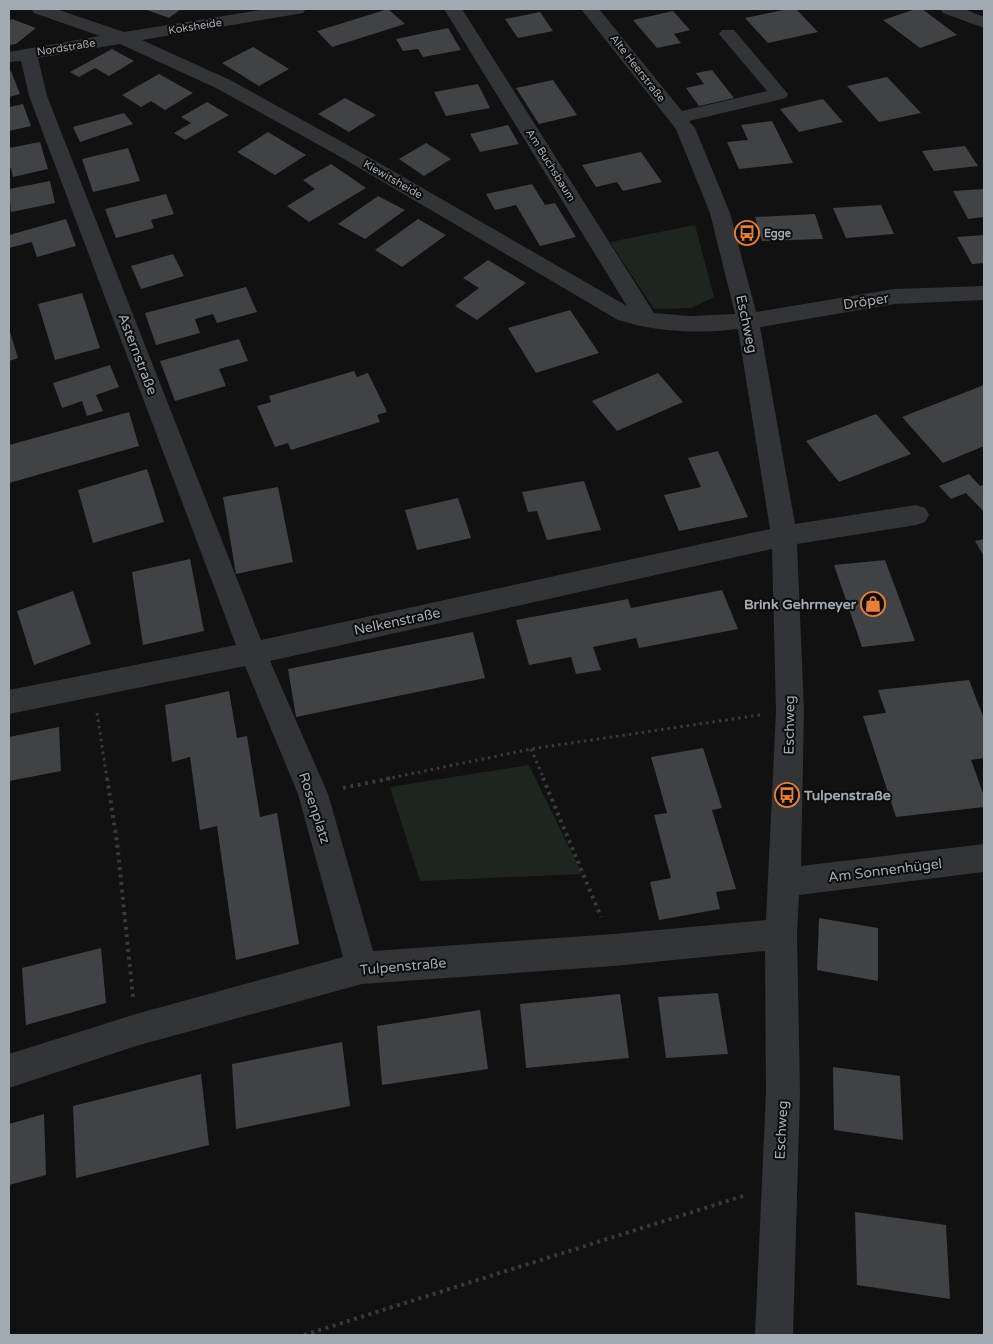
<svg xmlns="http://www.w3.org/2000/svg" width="993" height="1344" viewBox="0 0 993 1344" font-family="'Varela Round',sans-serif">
	<rect width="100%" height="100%" fill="#111112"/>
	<g fill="#1e251e">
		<path d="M695,225l19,72 -23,11 -37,1 -44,-67z"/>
		<path d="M529,765l53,109 -162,7 -30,-94z"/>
	</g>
	<g fill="#404245">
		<path d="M144,9h37l-12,9z"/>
		<path d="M388,9l17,15 -73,23 -15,-16z"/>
		<path d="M788,9h8l22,23 -50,11 -23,-25z"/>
		<path d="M916,9h6l35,26 -37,13 -37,-28z"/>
		<path d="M673,11l17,19 -16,4 7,9 -24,5 -24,-28z"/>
		<path d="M540,12l13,19 -35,7 -13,-19z"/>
		<path d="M12,19l24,9 -20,16 -7,1v-24z"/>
		<path d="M448,28l13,22 -38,7 -5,-8 -15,2 -7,-12z"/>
		<path d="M253,47l36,22 -30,17 -37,-23z"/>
		<path d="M112,49l22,12 -25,15 -14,-8 -16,9 -9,-5z"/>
		<path d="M712,70l22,28 -35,8 -13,-18 18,-4 -8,-11z"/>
		<path d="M11,71l9,23 -11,3v-25z"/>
		<path d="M159,74l34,19 -28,17 -14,-9 -10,6 -19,-12z"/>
		<path d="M887,77l34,36 -42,9 -32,-36z"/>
		<path d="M553,80l24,35 -38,9 -23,-36z"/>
		<path d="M478,84l12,24 -44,8 -12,-24z"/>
		<path d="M345,98l31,17 -27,17 -31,-18z"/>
		<path d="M823,99l20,23 -44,10 -19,-23z"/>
		<path d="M207,102l22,13 -44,25 -11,-7 17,-10 -10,-6z"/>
		<path d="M23,104l8,22 -22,5v-24z"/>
		<path d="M124,113l9,11 -53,18 -7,-15z"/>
		<path d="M772,121l21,42 -54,6 -12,-27 21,-2 -7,-15z"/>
		<path d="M508,125l11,19 -39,8 -10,-18z"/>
		<path d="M268,132l38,23 -31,20 -38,-23z"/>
		<path d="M40,142l8,27 -35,8 -2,-9 -2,1v-21z"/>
		<path d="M426,143l25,16 -27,17 -25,-17z"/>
		<path d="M965,146l13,20 -44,5 -12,-20z"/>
		<path d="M128,148l12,33 -47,11 -11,-33z"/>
		<path d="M641,152l21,30 -39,9 -6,-9 -21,5 -14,-22z"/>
		<path d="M331,164l35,24 -57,34 -22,-16 28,-17 -12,-9z"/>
		<path d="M50,181l5,22 -44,9 -2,-23z"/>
		<path d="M532,184l13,21 10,-2 21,34 -36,9 -24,-41 -21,5 -9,-16z"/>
		<path d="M984,189v28l-16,2 -15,-28z"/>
		<path d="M166,194l8,20 -23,6 3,8 -38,10 -11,-29z"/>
		<path d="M378,196l27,14 -40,29 -27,-15z"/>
		<path d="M881,205l13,29 -48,4 -13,-30z"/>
		<path d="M815,214l8,25 -61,2 -7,-24z"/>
		<path d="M66,219l10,27 -39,11 -5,-15 -23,6v-13z"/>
		<path d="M418,219l28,16 -44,32 -27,-17z"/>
		<path d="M984,235v28l-12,1 -15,-27z"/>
		<path d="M173,254l11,22 -43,13 -10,-23z"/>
		<path d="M488,260l38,23 -49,37 -22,-14 24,-18 -16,-10z"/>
		<path d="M246,287l11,25 -40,11 -4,-9 -18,5 5,14 -44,12 -11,-32z"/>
		<path d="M82,293l18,55 -45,12 -17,-56z"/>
		<path d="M570,310l29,43 -63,20 -28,-45z"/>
		<path d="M9,329l9,29 -9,3z"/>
		<path d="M239,339l9,22 -29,8 7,17 -51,15 -15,-40z"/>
		<path d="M110,365l9,22 -23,8 7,16 -16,5 -5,-15 -20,7 -9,-25z"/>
		<path d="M354,371l3,6 11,-4 19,39 -10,3 3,7 -89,28 -3,-7 -13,4 -18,-41 14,-4 -2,-6z"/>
		<path d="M658,373l25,29 -66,29 -25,-30z"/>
		<path d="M984,385v61l-41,17 -41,-46z"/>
		<path d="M129,412l10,34 -130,37v-38z"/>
		<path d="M876,414l35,40 -72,28 -33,-41z"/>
		<path d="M718,451l30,66 -69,14 -15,-36 37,-8 -13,-29z"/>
		<path d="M147,469l17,53 -71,21 -15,-53z"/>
		<path d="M969,474l11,12 4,-1v27l-18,-19 -15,6 -12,-13z"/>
		<path d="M584,481l17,49 -54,10 -10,-29 -9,1 -6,-20z"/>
		<path d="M278,487l15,75 -57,12 -13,-77z"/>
		<path d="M458,498l13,40 -54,12 -12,-40z"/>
		<path d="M984,539v17l-9,-15z"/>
		<path d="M190,559l14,72 -61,14 -11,-73z"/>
		<path d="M885,560l30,81 -53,6 -28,-82z"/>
		<path d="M722,590l16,39 -99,19 -3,-10 -43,9 8,23 -25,4 -5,-17 -42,8 -13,-45 112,-21 3,9z"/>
		<path d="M73,591l18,53 -57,21 -17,-54z"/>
		<path d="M473,632l12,46 -189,39 -8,-48z"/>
		<path d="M969,680l15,39v39l-13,2 13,36v11l-88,10 -33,-101 23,-3 -8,-23z"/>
		<path d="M229,691l8,47 10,-2 13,81 17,-4 22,131 -63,16 -19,-134 -17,4 -10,-73 -18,5 -7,-57z"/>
		<path d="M59,727l2,44 -52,10v-44z"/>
		<path d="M703,748l19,60 -10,2 24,79 -20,3 4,17 -61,11 -9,-38 21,-4 -17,-63 13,-2 -16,-56z"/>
		<path d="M819,918l59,10v53l-61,-11z"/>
		<path d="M101,948l5,55 -80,22 -4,-57z"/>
		<path d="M718,993l10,61 -62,4 -8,-61z"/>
		<path d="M620,994l9,64 -103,10 -6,-64z"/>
		<path d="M480,1010l8,59 -106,16 -5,-59z"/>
		<path d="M342,1042l8,64 -114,23 -4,-65z"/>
		<path d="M833,1067l67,9 3,64 -69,-10z"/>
		<path d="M201,1074l8,71 -133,33 -3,-72z"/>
		<path d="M44,1114l2,61 -37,10v-61z"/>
		<path d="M855,1212l91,13 4,74 -93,-14z"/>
	</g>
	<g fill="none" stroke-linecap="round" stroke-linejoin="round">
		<g stroke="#383b3e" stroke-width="3" stroke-dasharray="2.5 4" stroke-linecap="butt">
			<path d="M97,713l10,66"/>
			<path d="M531,749l13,30"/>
			<path d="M386,779l145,-30 229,-34"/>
		</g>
		<g stroke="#383b3e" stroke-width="4" stroke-dasharray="3 4.5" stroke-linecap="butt">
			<path d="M107,778l10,64 16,155"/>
			<path d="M543,778l58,139"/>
			<path d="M343,788l49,-10"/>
			<path d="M304,1335l439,-139"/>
		</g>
		<g fill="#323437" fill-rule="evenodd">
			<path d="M31,9h25l68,23 143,-23h39l-3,4 -6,1 -155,26 88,40 123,68 274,158 -183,-297h18l192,304 36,3 45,-2 -25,-101 -34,-84 -95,-120h18l83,102 85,-20 -48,-57 3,-4h12l54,64 -2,4 -97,23 6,7 35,85 26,99 138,-23 90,-3v14l-90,4 -134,23 35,197 121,-19 9,3 4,7 -4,7 -9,3 -119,19 7,167 -3,155 183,-22v28l-185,23 -2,39 3,159 -7,242h-38l11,-242 -1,-142 -151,15 -252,18 -226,62 -127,42v-34l127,-40 207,-57 -45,-163 -53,-128 -236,48v-24l227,-45 -207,-549 -8,-35 -12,1v-10l91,-16 -66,-23zM120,44l96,44 123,68 279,164c39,12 79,14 120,9l32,200 -509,111 -214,-544 -9,-38zM772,549l4,162 -10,209 -152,14 -241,17 -45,-157 -58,-133z"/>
			<path d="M940,9h24l20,8v11l-41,-15z"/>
		</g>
	</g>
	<defs>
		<symbol id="bus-ring" viewBox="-11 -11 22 22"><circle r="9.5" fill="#0c0c0d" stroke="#e58036" stroke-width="1.5"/><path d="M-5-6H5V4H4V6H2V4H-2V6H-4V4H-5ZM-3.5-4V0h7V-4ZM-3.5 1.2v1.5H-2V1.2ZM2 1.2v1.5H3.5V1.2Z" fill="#e58036"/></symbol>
		<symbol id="shop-ring" viewBox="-11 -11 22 22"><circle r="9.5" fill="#0c0c0d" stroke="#e58036" stroke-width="1.5"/><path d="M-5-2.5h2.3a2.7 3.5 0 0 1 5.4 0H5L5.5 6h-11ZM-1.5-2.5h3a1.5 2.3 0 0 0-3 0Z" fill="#e58036"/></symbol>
	</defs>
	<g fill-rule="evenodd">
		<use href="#bus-ring" x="733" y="219" width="28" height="28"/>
		<use href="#shop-ring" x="859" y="590" width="28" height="28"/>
		<use href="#bus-ring" x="773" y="781" width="28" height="28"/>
	</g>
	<g text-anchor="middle" stroke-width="4" stroke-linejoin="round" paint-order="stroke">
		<g font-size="11" fill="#a3abb2" stroke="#0c0c0d">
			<text transform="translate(195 26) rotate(-9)" y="4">Koksheide</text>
			<text transform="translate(66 47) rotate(-9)" y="4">Nordstraße</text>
			<text transform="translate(638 68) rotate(52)" y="4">Alte Heerstraße</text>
			<text transform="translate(551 165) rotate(58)" y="4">Am Buchsbaum</text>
			<text transform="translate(393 179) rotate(30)" y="4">Kiewitsheide</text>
		</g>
		<g font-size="11" font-weight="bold" fill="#a3abb2" stroke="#0c0c0d" text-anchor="start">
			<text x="764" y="237">Egge</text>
		</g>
		<g font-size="14" fill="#a3abb2" stroke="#0c0c0d">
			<text transform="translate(866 301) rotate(-9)" y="5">Dröper</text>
			<text transform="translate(747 324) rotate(78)" y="5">Eschweg</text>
			<text transform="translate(138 354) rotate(69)" y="5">Asternstraße</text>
			<text transform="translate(397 621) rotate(-12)" y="5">Nelkenstraße</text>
			<text transform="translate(789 725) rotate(-89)" y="5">Eschweg</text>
			<text transform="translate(315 808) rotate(72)" y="5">Rosenplatz</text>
			<text transform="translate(885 870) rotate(-7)" y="5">Am Sonnenhügel</text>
			<text transform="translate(403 966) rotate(-5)" y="5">Tulpenstraße</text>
			<text transform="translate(781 1130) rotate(-87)" y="5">Eschweg</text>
		</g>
		<g font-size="14" font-weight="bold" fill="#a3abb2" stroke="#0c0c0d" text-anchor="end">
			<text x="856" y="609">Brink Gehrmeyer</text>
			<text x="804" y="800" text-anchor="start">Tulpenstraße</text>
		</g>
	</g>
	<rect width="993" height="1344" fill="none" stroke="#a3abb2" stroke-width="20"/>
</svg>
